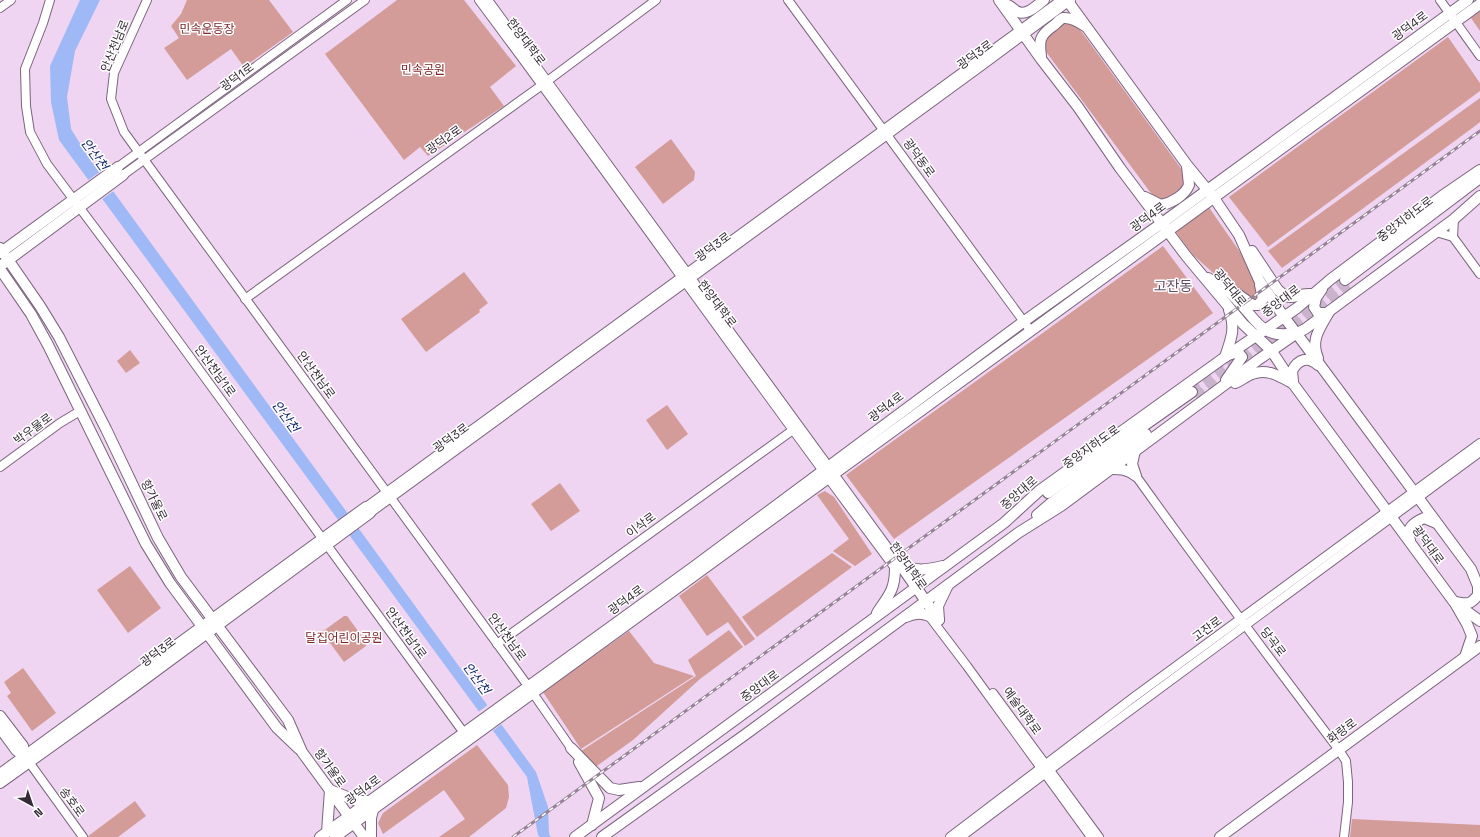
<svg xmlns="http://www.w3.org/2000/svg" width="1480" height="837" viewBox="0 0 1480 837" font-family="'Space Grotesk','Noto Sans KR',sans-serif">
	<rect width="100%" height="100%" fill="#efd5f1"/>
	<g fill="#d39c99">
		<path d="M187,0h82l24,32 -49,35 -13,-18 -44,31 -23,-32 15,-10 -8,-12 10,-12z"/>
		<path d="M397,0h67l52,66 -26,21 14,19 -76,50 -8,-9 -16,13 -79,-106z"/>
		<path d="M1480,11v20l-9,-13z"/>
		<path d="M1062,22l14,2 109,150 1,12 -17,14h-13l-112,-151 1,-15z"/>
		<path d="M1448,37l32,46v8l-212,156 -39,-50z"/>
		<path d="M1480,98v24l-5,4 -193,142 -14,-17z"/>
		<path d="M671,139l24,33 -1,8 -31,24 -28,-37z"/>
		<path d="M1208,206l34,49 17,36v6l-5,4 -10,-4 -17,-15 -8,-4 -27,-24 -16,-22z"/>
		<path d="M1163,246l50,67 -319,226 -48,-64z"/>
		<path d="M464,272l24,31 -9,7 1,2 -54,40 -25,-33z"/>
		<path d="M130,350l10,13 -14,10 -9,-12z"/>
		<path d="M667,405l21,29 -21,16 -21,-30z"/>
		<path d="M560,483l20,28 -29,20 -20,-27z"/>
		<path d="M825,491l9,6 38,57 -17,12 -22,-15 16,-12 -32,-44z"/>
		<path d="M832,553l20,14 -95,70 -15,-20z"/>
		<path d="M130,566l31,42 -33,25 -31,-43z"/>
		<path d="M707,575l48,64 -10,7 -17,-24 -21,14 -28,-40z"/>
		<path d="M344,616h3l20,27 -1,3 -22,16 -22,-30z"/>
		<path d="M729,630l14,17 -43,32 -67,61 -39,28 -13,-17 115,-75 -8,-16z"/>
		<path d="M629,631l25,32 40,13 -113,73 -38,-57z"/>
		<path d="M23,668l33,45 -24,18 -25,-35 4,-3 -7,-11z"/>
		<path d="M477,745l31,40 1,12 -3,11 -37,29h-30l26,-18 -21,-29 -61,44 -5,-11 5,-10z"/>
		<path d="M135,801l11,15 -28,21h-31z"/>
		<path d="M1352,819l128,6v12h-130z"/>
	</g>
	<path fill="#9eb9f6" d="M80,0h20l-25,51 -8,46 4,32 18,29 447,614 12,35 1,27 2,3h-11l-2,-2 -11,-58 -468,-637 -8,-38 -1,-36z"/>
	<g fill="#efd5f1">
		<path d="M101,171l14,19 -14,10 -14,-19z"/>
		<path d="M489,704l14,19 -12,9 -14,-19z"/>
	</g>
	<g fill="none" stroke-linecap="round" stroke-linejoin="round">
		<g stroke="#cab3cc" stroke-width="10" stroke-dasharray="10 5" stroke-linecap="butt">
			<path d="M1192,392l153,-112"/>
			<path d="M1197,398l153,-111"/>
		</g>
		<defs>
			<g id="minor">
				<path d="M50,0l-7,23 -18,46 1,37 4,26 17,32 89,119 328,450"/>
				<path d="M147,0l-33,73 -3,26 13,33 404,554 43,62"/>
				<path d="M479,0c140,188 275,380 416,568"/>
				<path d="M488,0l411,563"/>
				<path d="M788,0l242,330"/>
				<path d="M1440,0l40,56"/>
				<path d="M0,8l11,-8"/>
				<path d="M118,167l229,-167"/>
				<path d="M123,175l242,-175"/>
				<path d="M1436,232l17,5"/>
				<path d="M1453,237l27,37"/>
				<path d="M1453,237l1,-18"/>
				<path d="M245,299l297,-214 114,-85"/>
				<path d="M0,467l60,-44 20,-12"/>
				<path d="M1136,476c66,92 134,183 203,274l7,11 2,21v20l-4,35"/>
				<path d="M366,507l695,-507"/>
				<path d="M370,513l613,-448 88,-65"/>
				<path d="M929,616l38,50 124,171"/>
				<path d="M497,644l300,-217"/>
				<path d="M993,693l106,144"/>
				<path d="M29,762l54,75"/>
				<path d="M950,837l184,-140 346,-254"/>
				<path d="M961,837l98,-74 421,-311"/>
			</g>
			<g id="major">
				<path d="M999,0l42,59 37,48 42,61 67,89 56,67 28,26 23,35 160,217 26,19"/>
				<path d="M1067,0l120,165 27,33 25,37 20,45 25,37 22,29 165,223 9,22"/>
				<path d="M1005,4c5,1 7,4 11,7 10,6 20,-5 28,-11"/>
				<path d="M1041,56c-2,-15 -2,-20 12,-30 3,-2 7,-7 10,-8 8,-1 16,4 22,8"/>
				<path d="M1145,197l16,8c11,-2 24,-10 28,-20l-2,-19"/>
				<path d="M0,248l40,58 19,31 47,92 52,109 23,39 107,143 14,32 62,85"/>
				<path d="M1252,251l26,39c15,14 17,3 32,4"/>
				<path d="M0,253l118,-86"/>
				<path d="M3,264l120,-89"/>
				<path d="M0,269l31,45 17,31 98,199 24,39 107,145 22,21"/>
				<path d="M1208,278c11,6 20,12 28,21 20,19 24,41 59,34"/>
				<path d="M1345,280l135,-102"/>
				<path d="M1322,289l-6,9 -2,9 4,6h7"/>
				<path d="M1236,293l17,12h5l5,-6 -3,-14"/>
				<path d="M1225,357c6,-18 11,-28 4,-47"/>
				<path d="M1318,358c-8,-18 2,-30 11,-46"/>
				<path d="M1226,380l16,-23 -4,-5 -10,3"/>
				<path d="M1293,381l-1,-10c6,-12 16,-15 26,-6"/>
				<path d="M1235,383c6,-2 11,-7 17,-9 15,-6 27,2 40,9"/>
				<path d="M1112,469c10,0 16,1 24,7l-4,-12 3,-13"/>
				<path d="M1048,493l144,-101"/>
				<path d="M1037,515l14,-12 95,-69"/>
				<path d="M1410,540c-6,-11 5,-18 14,-22l12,5"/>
				<path d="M899,563l40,57"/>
				<path d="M899,563c17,9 26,7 44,3"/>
				<path d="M1456,602c12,2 14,3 22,-7v-10"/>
				<path d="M1456,605l11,19 5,12 -7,21"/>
				<path d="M877,613c12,-18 18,-23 18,-45"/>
				<path d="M906,617c8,-4 15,-5 23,-1"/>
				<path d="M939,620l-1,-14 10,-21"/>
				<path d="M0,716l23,30 1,9"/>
				<path d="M0,728l16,22 10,8"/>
				<path d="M571,748l39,40 9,2 20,-3"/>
				<path d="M579,762l20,36 -7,27"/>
				<path d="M0,774l366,-267"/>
				<path d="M0,783l130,-93 240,-177"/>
				<path d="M330,790l27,11h14"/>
				<path d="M327,832l3,-42"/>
				<path d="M320,837l372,-269 331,-246 139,-99 306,-223"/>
				<path d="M335,837l1145,-833"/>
				<path d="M371,837v-19l2,-8"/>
				<path d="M575,837l429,-314 36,-33 185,-133 72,-49 34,-29 111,-83 38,-26"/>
				<path d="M602,837l144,-103 272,-201 43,-27 197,-146 39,-27 8,-4 149,-110 26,-23"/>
				<path d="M1220,837l260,-191"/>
			</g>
		</defs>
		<use href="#minor" stroke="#7b647d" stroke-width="10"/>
		<use href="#major" stroke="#7b647d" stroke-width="12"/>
		<use href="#minor" stroke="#fff" stroke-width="8"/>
		<use href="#major" stroke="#fff" stroke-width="10"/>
		<defs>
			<path id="rail" d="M513,837l967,-706"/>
		</defs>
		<use href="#rail" stroke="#958296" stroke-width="3"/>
		<use href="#rail" stroke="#fff" stroke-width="1.5" stroke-dasharray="4.5" stroke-linecap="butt"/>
	</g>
	<g text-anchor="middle" stroke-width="3" stroke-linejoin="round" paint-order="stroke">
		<g font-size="12" fill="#352b36" stroke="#fff">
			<text transform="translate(1410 26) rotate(-36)" y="4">광덕4로</text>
			<text transform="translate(526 42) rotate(53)" y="4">한양대학로</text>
			<text transform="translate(115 46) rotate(-68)" y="4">안산천남로</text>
			<text transform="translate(975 55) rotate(-36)" y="4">광덕3로</text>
			<text transform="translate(237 77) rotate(-36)" y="4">광덕1로</text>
			<text transform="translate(444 140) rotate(-35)" y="4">광덕2로</text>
			<text transform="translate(919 158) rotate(54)" y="4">광덕동로</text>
			<text transform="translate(1148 217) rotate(-36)" y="4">광덕4로</text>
			<text transform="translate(1405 219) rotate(-37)" y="4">중앙지하도로</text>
			<text transform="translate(713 247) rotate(-36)" y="4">광덕3로</text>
			<text transform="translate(1230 288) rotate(51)" y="4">광덕대로</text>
			<text transform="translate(1281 301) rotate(-37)" y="4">중앙대로</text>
			<text transform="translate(717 304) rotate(53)" y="4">한양대학로</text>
			<text transform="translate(215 371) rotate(54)" y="4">안산천남1로</text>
			<text transform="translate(316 375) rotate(54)" y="4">안산천남로</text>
			<text transform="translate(886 407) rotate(-37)" y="4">광덕4로</text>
			<text transform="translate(33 429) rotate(-36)" y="4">박우물로</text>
			<text transform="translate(451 438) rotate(-36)" y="4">광덕3로</text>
			<text transform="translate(1091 447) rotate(-35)" y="4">중앙지하도로</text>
			<text transform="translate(1019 493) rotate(-41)" y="4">중앙대로</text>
			<text transform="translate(154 500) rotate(64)" y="4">항가울로</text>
			<text transform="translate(641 525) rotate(-36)" y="4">이삭로</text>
			<text transform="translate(1428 545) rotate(54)" y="4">광덕대로</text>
			<text transform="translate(908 566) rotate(55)" y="4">한양대학로</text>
			<text transform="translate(626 600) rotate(-36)" y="4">광덕4로</text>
			<text transform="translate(1207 629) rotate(-36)" y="4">고잔로</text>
			<text transform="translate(406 633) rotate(54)" y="4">안산천남1로</text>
			<text transform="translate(507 637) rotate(54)" y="4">안산천남로</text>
			<text transform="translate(1273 642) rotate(53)" y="4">당곡로</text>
			<text transform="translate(158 652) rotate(-37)" y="4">광덕3로</text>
			<text transform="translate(760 686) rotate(-36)" y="4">중앙대로</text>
			<text transform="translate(1022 711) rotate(54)" y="4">예술대학로</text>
			<text transform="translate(1342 731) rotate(-36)" y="4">화랑로</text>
			<text transform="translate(330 768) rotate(54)" y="4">항가울로</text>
			<text transform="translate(363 790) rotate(-36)" y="4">광덕4로</text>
			<text transform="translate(72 802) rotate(54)" y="4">송호로</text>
		</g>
		<g font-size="12" fill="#7f2629" stroke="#fff">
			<text x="207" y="33">민속운동장</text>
			<text x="423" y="74">민속공원</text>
			<text x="344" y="642">달집어린이공원</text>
		</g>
		<g font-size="13" font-style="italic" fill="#11276b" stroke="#fff">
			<text transform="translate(95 154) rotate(54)" y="5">안산천</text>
			<text transform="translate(286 416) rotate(54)" y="5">안산천</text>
			<text transform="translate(477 678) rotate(54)" y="5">안산천</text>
		</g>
		<g font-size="14" fill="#634d65" stroke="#fff">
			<text x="1173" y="291">고잔동</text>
		</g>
	</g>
	<g transform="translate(32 805) rotate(140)" stroke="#ffffff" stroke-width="3" paint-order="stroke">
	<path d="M0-3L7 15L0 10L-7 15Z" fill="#352b36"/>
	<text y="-6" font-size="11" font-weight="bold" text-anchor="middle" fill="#352b36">N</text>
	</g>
</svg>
